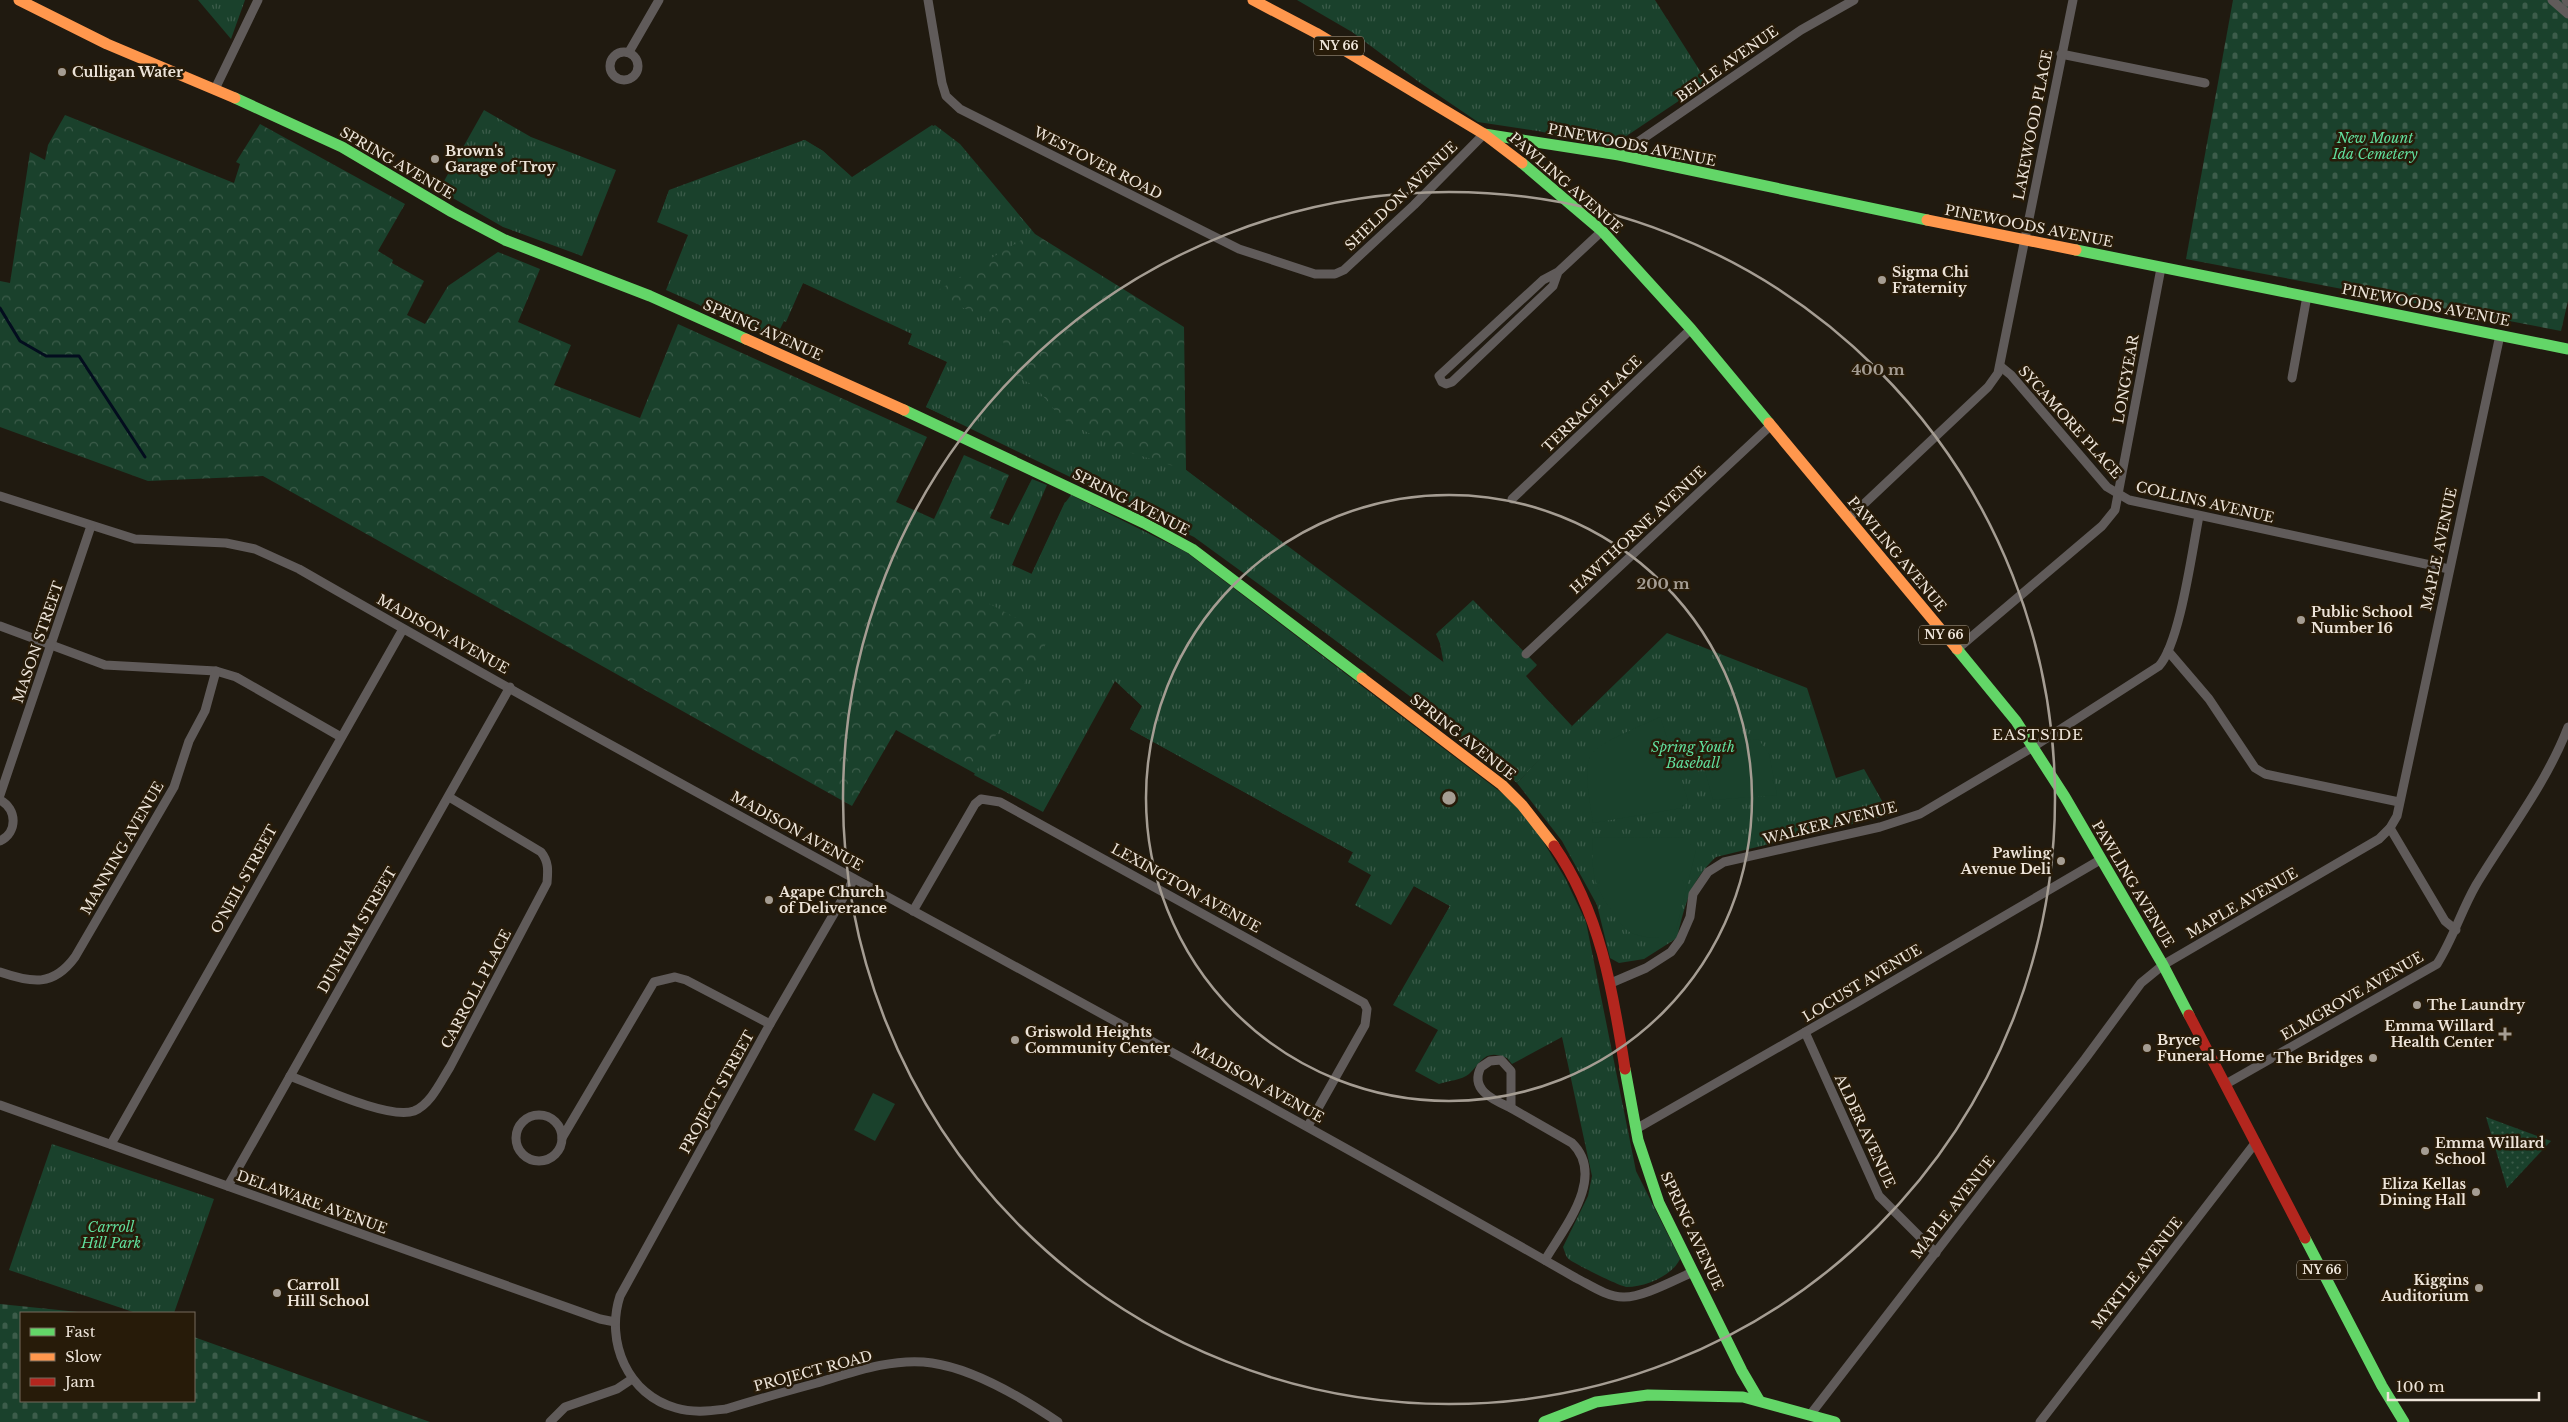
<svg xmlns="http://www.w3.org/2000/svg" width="2568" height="1422" viewBox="0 0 2568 1422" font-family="'Libre Baskerville',serif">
	<defs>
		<pattern id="grass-dots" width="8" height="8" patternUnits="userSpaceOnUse" patternTransform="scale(1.25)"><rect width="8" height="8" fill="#1a412c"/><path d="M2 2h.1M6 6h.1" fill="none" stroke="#3c5c4a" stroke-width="1.8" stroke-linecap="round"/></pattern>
		<pattern id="forest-crowns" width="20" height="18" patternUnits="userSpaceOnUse" patternTransform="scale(1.25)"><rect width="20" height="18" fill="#1a412c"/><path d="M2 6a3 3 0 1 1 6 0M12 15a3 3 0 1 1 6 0" fill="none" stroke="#3c5c4a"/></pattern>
		<pattern id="cemetery-stones" width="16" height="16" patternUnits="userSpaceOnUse" patternTransform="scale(1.25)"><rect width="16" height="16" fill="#1a412c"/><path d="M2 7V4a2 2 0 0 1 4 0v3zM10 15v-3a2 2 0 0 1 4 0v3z" fill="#3c5c4a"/></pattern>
		<pattern id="park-tufts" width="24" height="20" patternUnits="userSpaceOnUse" patternTransform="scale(1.25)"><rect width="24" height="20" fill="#1a412c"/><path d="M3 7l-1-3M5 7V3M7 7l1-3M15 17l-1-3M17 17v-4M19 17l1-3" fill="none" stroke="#3c5c4a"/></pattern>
	</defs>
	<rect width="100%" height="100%" fill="#201a10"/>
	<path fill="url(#grass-dots)" d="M2486,1117l65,24 -44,47z"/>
	<g fill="url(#forest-crowns)">
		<path d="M65,115l169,68 6,-19 -4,-2 24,-38 145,80 -27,47 15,9 -1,3 32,18 -17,34 18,9 23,-38 50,-34 42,17 -22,53 53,23 -17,40 86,33 38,-94 249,113 -31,65 38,17 30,-64 45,20 -19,43 21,8 18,-41 14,7 -32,74 20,9 34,-73 98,46 341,283 -91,142 37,-67 -320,-177 13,-22 -29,-28 -71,132 -147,-81 -44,76 -589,-330 -115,5 -148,-54v-146l10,2 20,-131 15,8 3,-15z"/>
		<path d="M935,125l25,19 75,90 149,93 2,143 259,201 -7,-39 34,-29 64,63 -11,10 47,50 -55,57 -66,-56 -246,-184 -35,-23 -244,-113 22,-45 -40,-18 4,-10 27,-3 -136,-48 -17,39 -113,-47 16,-41 -31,-13 11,-31 135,-50 19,11 29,27z"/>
	</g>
	<g fill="url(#cemetery-stones)">
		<path d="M2233,0h335v301l-7,30 -375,-72z"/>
		<path d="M0,1304l88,9h-67v88h173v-64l236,85h-430z"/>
	</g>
	<g fill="url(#park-tufts)">
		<path d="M198,0h47l-14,39z"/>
		<path d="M1297,0h358l52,82 -97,65 -72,-16 -60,-9 -59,-40 -67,-50z"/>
		<path d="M484,110l47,27 85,33 -34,86 -79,-29 -64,-37z"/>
		<path d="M932,125l28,20 73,88 -101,61 63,28 23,56 16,7 28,34 57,30 67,21 264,197 -14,-33 37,-34 64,65 -11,11 45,51 96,-94 140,55 29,90 28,-9 26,46 -174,42c-26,24 -31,48 -39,81l-33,21 -25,4 -9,-5 -13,-53 -35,-64 -45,-58 33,-35 -33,34 -62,-47 -59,-51 -202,-147 -268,-130 21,-45 -38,-18 3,-10 -109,-51 -28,56 -109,-49 22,-55 -31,-13 12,-31 136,-51 18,11 29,26z"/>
		<path d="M1032,479l15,6 -35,80 20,9 33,-71 6,-8 115,57 325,248 26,31 28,47 21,44 50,249 44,88c-8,17 -35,28 -53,28 -6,0 -50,-22 -57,-27 -4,-2 -5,-8 -7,-13l25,-51 4,-20 -30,-139 -50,27 -5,-6c-23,-9 -24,3 -38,16 -7,6 -22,7 -30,10l-24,-13 23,-41 -45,-25 57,-99 -36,-20 -23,39 -36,-20 16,-30 -23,-13 5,-10 -223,-123 12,-23 -27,-25 -72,131 -69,-37 76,-139 -77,-41z"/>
		<path d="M52,1144l162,55 -40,114h-38l-127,-43z"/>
	</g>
	<g fill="#1a412c">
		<path d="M1660,717l28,83 -6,8 -89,15c-2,-16 -10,-51 -3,-66 7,-15 54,-32 70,-40z"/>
		<path d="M1717,737l42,3 10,14 8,41 -64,5 -16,-59z"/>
		<path d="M1683,837l13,13 -22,88c-15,0 -32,1 -46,-7 -5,-3 -10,-12 -14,-18 -21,-27 -23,-41 -21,-75z"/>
		<path d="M873,1093l22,11 -20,37 -21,-11z"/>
	</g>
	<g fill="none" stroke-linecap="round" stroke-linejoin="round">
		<path stroke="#030d1e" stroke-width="3" d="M0,308l20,33 26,15h33l66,101"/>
		<g stroke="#605b5a" stroke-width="9">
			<path d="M928,0l14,83 4,13 14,13 279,140 76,25h20l9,-4 70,-65 70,-71"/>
			<path d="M2552,0l16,14"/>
			<path d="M2566,0l2,2"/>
			<path d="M629,52l30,-52"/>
			<circle cx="624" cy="66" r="14"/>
			<path d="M2061,54l144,29"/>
			<path d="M215,89l43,-89"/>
			<path d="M1619,155l182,-125 53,-30"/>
			<path d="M1558,272l-5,14 -101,96 -6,2 -4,-2 -3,-6 104,-96 15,-8 44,-41"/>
			<path d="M2000,366l11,9 96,112 22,13 320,69"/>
			<path d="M2292,378l15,-82"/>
			<path d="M0,496l135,43 91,4 29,6 44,20c422,243 854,467 1277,709 14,7 31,19 47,19 19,1 53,-18 70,-25"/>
			<path d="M1512,499l179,-170"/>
			<path d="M1848,519l140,-132 10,-14 75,-373"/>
			<path d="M0,626l105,39 111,6 20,6 105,60"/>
			<path d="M1956,650l146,-124 13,-16 46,-242"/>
			<path d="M2168,651l41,48 46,69 10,6 134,28"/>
			<path d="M1526,654l244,-228"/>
			<path d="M0,795l91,-269"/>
			<path d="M0,800c17,9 18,32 0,41"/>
			<path d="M2390,828l55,93 11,9"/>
			<path d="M854,879l-84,145 -150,272c-15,46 8,99 56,112 17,5 33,3 50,1 30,-9 61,-18 91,-26 36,-11 78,-26 115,-20 42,6 92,36 126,59"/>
			<path d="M913,911l62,-107 6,-5 19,3 364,201 3,6 -2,16 -57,101"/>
			<path d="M0,972c32,11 53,15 75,-15l99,-170 15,-46 16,-30 11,-40"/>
			<path d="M1611,983l35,-15 25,-16 9,-12 10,-23 3,-23 15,-22 16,-10 156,-35 40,-13 113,-67 126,-81c21,-23 33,-115 40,-150"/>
			<path d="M1805,1032l74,164 57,57"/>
			<path d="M1501,1060l10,11v37c-17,-8 -42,-18 -30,-41l9,-6z"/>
			<path d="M290,1076c27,10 99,44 124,35 17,-7 27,-30 36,-44l97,-184c1,-12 2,-21 -6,-31l-92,-55"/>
			<path d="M2226,1084l211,-120c16,-25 24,-53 39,-79 32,-53 70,-101 92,-158"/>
			<path d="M0,1105l600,214 15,3"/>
			<path d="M1511,1108l61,35c35,34 -9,86 -27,117"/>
			<circle cx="539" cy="1138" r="23"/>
			<path d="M1636,1129l218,-125 246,-144"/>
			<path d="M562,1138l92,-156 21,-5 11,3 84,44"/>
			<path d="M111,1144l292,-515"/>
			<path d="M228,1186l282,-499"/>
			<path d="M1810,1415l275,-356 56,-76 22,-18 216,-126 11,-11 7,-12 103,-481"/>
			<path d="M550,1422l15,-15 52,-18 15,-10"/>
			<path d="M2040,1422l216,-280"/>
		</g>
		<g stroke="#63d668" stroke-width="11">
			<path d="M235,98l107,49 110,65 53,28 145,56 96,43"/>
			<path d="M1484,134l135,21 308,65"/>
			<path d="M1522,163l80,68 89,98 78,94"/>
			<path d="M2076,250l492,99"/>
			<path d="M904,410l240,113 48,26 170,129"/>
			<path d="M1957,649l59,72 49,76 98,168 26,50"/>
			<path d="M1625,1069l13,71 21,63 83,168 17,29"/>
			<path d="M2305,1238l77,148 22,36"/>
			<path d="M1544,1422l52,-20 52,-7 95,2 92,25"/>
		</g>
		<g stroke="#ff974d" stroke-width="11">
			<path d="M19,0l88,44 128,54"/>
			<path d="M1253,0l63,33 168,101 38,29"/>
			<path d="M1927,220l149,30"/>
			<path d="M746,339l158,71"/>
			<path d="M1769,423l188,226"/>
			<path d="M1362,678l140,107 20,20 32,41"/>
		</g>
		<g stroke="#b3261e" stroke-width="11">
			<path d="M1554,846c46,66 59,145 71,223"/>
			<path d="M2189,1015l116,223"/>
		</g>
	</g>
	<g fill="none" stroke="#a59d93" stroke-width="2.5">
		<circle cx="1449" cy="798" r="303"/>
		<circle cx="1449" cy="798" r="606"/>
	</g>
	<g fill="#a59d93" stroke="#271b09" stroke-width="2">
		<circle cx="62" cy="72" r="5"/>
		<circle cx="435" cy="159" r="5"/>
		<circle cx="1882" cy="280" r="5"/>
		<circle cx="2301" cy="620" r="5"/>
		<circle cx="2061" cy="861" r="5"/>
		<circle cx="769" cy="900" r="5"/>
		<circle cx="2417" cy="1005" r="5"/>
		<path d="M2502.5 1026.5h5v5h5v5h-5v5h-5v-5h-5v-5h5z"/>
		<circle cx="1015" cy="1040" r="5"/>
		<circle cx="2147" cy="1048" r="5"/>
		<circle cx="2373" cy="1058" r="5"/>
		<circle cx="2425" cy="1151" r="5"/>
		<circle cx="2476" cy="1192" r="5"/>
		<circle cx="2479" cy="1288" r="5"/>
		<circle cx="277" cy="1293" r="5"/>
	</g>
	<g text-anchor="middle" stroke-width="5" stroke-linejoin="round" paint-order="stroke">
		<g fill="#271b09" stroke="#b2a89b" stroke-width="1">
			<rect x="1314" y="36.5" width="50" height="19" rx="4"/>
			<rect x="1919" y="625.5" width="50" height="19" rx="4"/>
			<rect x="2297" y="1260.5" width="50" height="19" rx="4"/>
		</g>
		<g font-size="12" font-weight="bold" fill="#ede4d9">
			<text x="1339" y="50">NY 66</text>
			<text x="1944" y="639">NY 66</text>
			<text x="2322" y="1274">NY 66</text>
		</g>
		<g font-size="14" fill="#ede4d9" stroke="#271b09">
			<text transform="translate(1727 64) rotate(-35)" y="5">BELLE AVENUE</text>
			<text transform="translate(2033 125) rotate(-79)" y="5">LAKEWOOD PLACE</text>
			<text transform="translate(1632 145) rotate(11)" y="5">PINEWOODS AVENUE</text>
			<text transform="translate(397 163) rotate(30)" y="5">SPRING AVENUE</text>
			<text transform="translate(1098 163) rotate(27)" y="5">WESTOVER ROAD</text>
			<text transform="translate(1566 183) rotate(41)" y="5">PAWLING AVENUE</text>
			<text transform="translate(1401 196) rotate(-44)" y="5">SHELDON AVENUE</text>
			<text transform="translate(2029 226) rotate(11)" y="5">PINEWOODS AVENUE</text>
			<text transform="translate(2426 305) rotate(11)" y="5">PINEWOODS AVENUE</text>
			<text transform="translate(763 330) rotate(24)" y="5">SPRING AVENUE</text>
			<text transform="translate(2126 379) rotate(-80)" y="5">LONGYEAR</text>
			<text transform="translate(1592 404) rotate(-44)" y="5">TERRACE PLACE</text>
			<text transform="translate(2070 422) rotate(48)" y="5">SYCAMORE PLACE</text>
			<text transform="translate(1131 502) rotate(27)" y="5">SPRING AVENUE</text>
			<text transform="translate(2205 502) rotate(13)" y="5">COLLINS AVENUE</text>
			<text transform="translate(1638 530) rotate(-43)" y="5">HAWTHORNE AVENUE</text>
			<text transform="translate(2439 549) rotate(-78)" y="5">MAPLE AVENUE</text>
			<text transform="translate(1897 554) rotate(50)" y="5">PAWLING AVENUE</text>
			<text transform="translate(443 634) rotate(29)" y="5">MADISON AVENUE</text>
			<text transform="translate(38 642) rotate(-71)" y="5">MASON STREET</text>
			<text transform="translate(1463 737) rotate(38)" y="5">SPRING AVENUE</text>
			<text transform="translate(1830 823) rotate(-14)" y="5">WALKER AVENUE</text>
			<text transform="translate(797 831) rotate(29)" y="5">MADISON AVENUE</text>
			<text transform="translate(122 848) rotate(-60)" y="5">MANNING AVENUE</text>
			<text transform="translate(244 879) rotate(-61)" y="5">O'NEIL STREET</text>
			<text transform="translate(2133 884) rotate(59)" y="5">PAWLING AVENUE</text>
			<text transform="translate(1186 888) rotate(29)" y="5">LEXINGTON AVENUE</text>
			<text transform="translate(2242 903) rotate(-30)" y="5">MAPLE AVENUE</text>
			<text transform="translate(357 930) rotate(-60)" y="5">DUNHAM STREET</text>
			<text transform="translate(1862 983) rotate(-31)" y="5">LOCUST AVENUE</text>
			<text transform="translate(476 989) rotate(-62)" y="5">CARROLL PLACE</text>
			<text transform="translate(2352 996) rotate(-30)" y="5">ELMGROVE AVENUE</text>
			<text transform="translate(1258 1083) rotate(29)" y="5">MADISON AVENUE</text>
			<text transform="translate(717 1092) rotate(-61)" y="5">PROJECT STREET</text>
			<text transform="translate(1865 1131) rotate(65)" y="5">ALDER AVENUE</text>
			<text transform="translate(312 1202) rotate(20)" y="5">DELAWARE AVENUE</text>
			<text transform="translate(1953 1207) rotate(-52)" y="5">MAPLE AVENUE</text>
			<text transform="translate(1692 1231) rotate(65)" y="5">SPRING AVENUE</text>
			<text transform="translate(2137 1273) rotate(-52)" y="5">MYRTLE AVENUE</text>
			<text transform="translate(813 1371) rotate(-15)" y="5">PROJECT ROAD</text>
		</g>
		<g font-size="14" font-weight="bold" fill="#ede4d9" stroke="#271b09" text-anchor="start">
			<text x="72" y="77">Culligan Water</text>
			<text x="445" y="156">Brown's<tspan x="445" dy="16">Garage of Troy</tspan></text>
			<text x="1892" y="277">Sigma Chi<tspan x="1892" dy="16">Fraternity</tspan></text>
			<text x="2311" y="617">Public School<tspan x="2311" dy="16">Number 16</tspan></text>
			<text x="2051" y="858" text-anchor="end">Pawling<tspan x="2051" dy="16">Avenue Deli</tspan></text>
			<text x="779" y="897">Agape Church<tspan x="779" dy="16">of Deliverance</tspan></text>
			<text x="2427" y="1010">The Laundry</text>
			<text x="2494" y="1031" text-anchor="end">Emma Willard<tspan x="2494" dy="16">Health Center</tspan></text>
			<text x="1025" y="1037">Griswold Heights<tspan x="1025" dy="16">Community Center</tspan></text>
			<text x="2157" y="1045">Bryce<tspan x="2157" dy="16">Funeral Home</tspan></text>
			<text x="2363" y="1063" text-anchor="end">The Bridges</text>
			<text x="2435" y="1148">Emma Willard<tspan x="2435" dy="16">School</tspan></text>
			<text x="2466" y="1189" text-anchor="end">Eliza Kellas<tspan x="2466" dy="16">Dining Hall</tspan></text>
			<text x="2469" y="1285" text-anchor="end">Kiggins<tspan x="2469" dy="16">Auditorium</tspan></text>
			<text x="287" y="1290">Carroll<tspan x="287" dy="16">Hill School</tspan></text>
		</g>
		<g font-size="14" font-style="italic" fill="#60df9d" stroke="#271b09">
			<text x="2375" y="143">New Mount<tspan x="2375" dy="16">Ida Cemetery</tspan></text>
			<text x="1693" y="752">Spring Youth<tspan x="1693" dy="16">Baseball</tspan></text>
			<text x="111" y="1232">Carroll<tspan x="111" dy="16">Hill Park</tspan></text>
		</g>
		<g font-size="15" letter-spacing="1" fill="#ede4d9" stroke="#271b09">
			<text x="2038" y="740">EASTSIDE</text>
		</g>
	</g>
	<circle cx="1449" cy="798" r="8" fill="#a59d93" stroke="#271b09" stroke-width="2.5"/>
	<g font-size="15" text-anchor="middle" font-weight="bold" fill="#a59d93" stroke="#271b09" stroke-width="5" stroke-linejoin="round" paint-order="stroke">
		<text x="1878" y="375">400 m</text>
		<text x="1663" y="589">200 m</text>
	</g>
	<rect x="20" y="1312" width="175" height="90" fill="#271b09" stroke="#766b5c"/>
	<rect x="30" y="1328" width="25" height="8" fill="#63d668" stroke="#766b5c"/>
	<text x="65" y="1337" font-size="15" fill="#ede4d9">Fast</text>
	<rect x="30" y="1353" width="25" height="8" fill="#ff974d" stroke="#766b5c"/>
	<text x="65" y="1362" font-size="15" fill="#ede4d9">Slow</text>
	<rect x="30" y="1378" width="25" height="8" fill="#b3261e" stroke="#766b5c"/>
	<text x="65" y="1387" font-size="15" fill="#ede4d9">Jam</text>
	<path d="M2388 1392v8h151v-8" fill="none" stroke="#ede4d9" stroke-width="2.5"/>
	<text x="2396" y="1392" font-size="15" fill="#ede4d9" stroke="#271b09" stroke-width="4" paint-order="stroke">100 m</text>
</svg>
